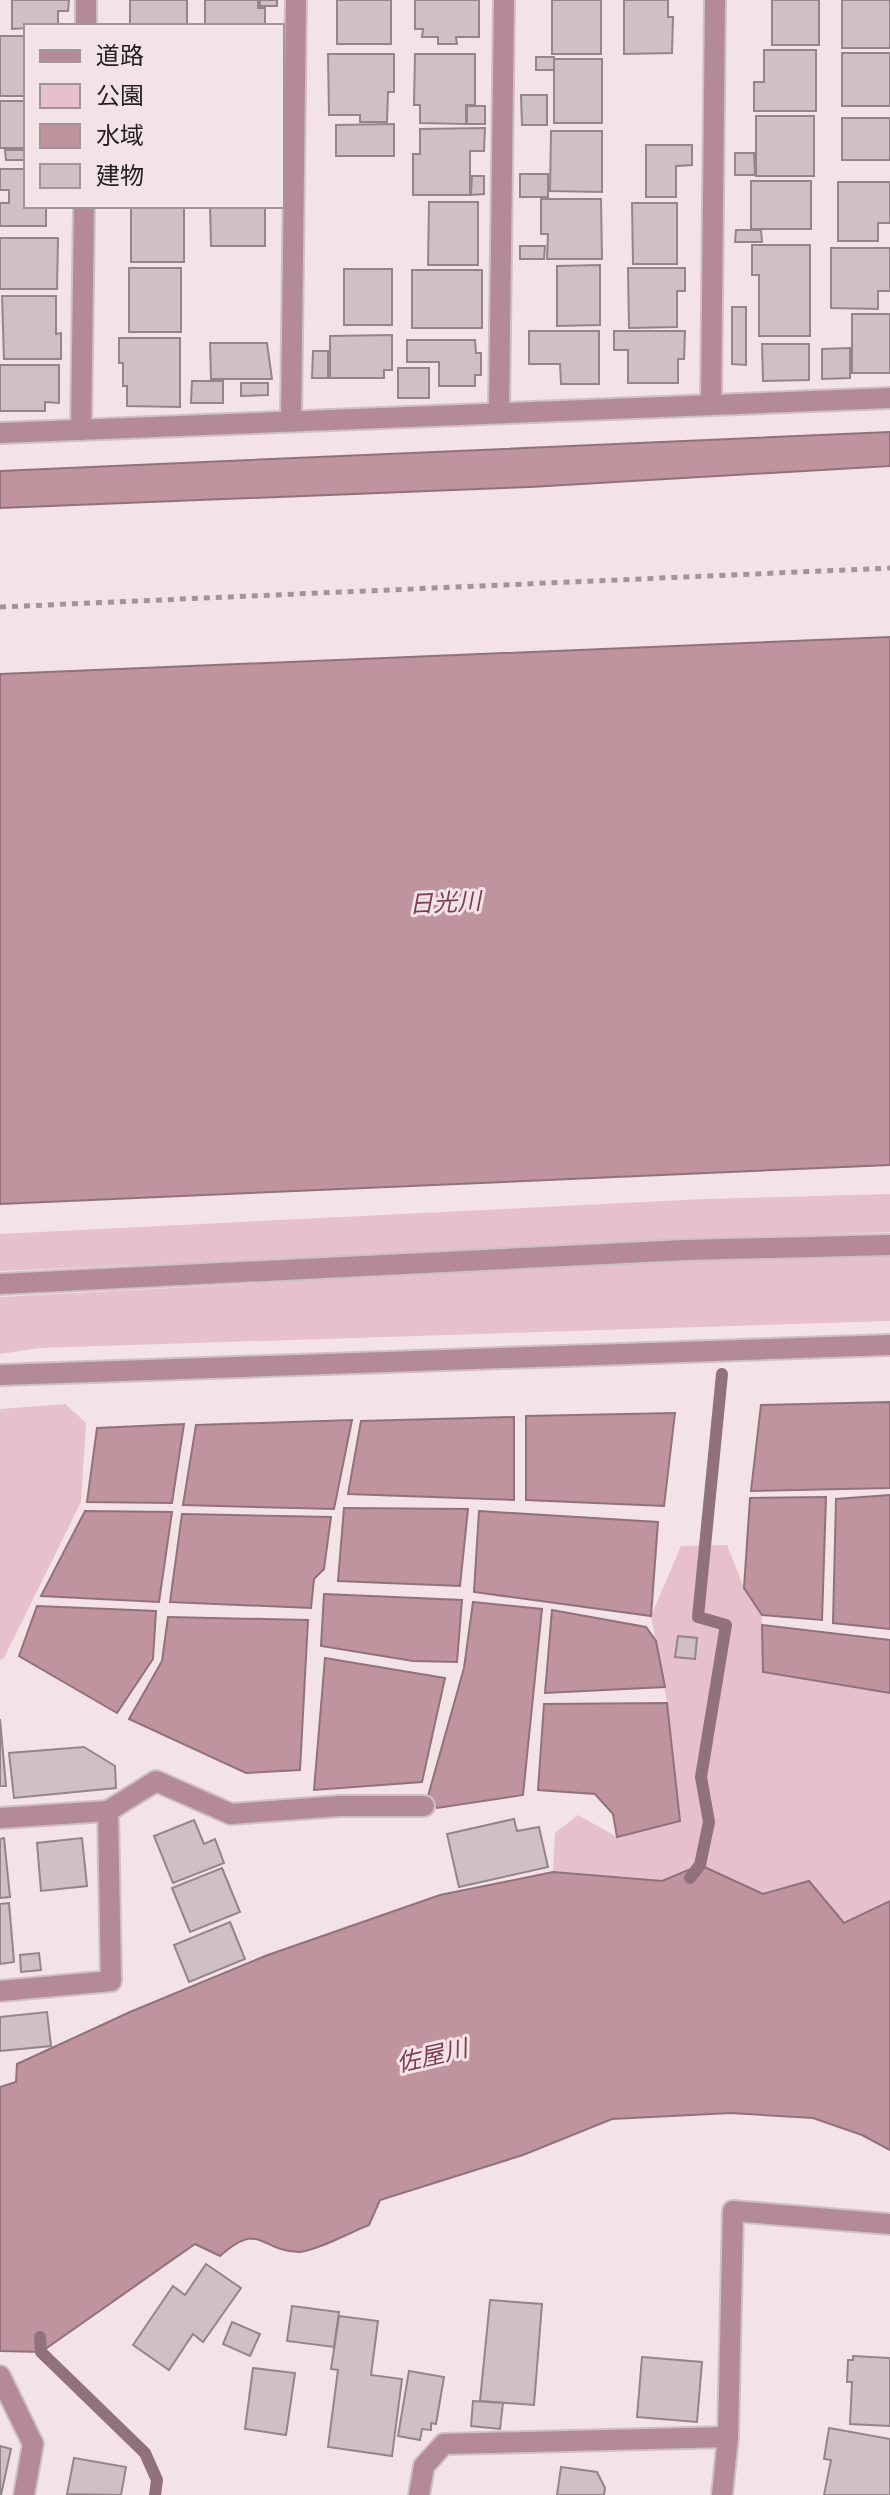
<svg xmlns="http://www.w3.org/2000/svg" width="890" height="2495" viewBox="0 0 890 2495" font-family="'Asap Condensed','Noto Sans JP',sans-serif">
	<rect width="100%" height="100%" fill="#f3e3e7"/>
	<g fill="#e6c0ca">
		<path d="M890,1194v38l-890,39v-37l704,-35z"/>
		<path d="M890,1257v64l-851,27 -39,6v-57l682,-36z"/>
		<path d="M65,1404l21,19 -5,79 -77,156 -4,2v-251z"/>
		<path d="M727,1545l17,43 18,27 1,57 127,21v208l-46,22 -35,-42 -46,13 -63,-29 -38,16 -109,-9 2,-39 23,-18 39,22 63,-16 -13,-119 -16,-86 30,-70z"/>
	</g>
	<g fill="#bf949f" stroke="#91717a" stroke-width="2">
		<path d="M890,432v34l-360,21 -530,21v-37z"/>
		<path d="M890,637v528l-890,39v-530z"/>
		<path d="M890,1402v86l-139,3 10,-86z"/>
		<path d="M675,1413l-11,93 -138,-6v-84z"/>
		<path d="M514,1417v83l-166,-6 13,-73z"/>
		<path d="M352,1420l-18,89 -151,-4 13,-80z"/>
		<path d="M184,1424l-12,79 -85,-1 10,-74z"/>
		<path d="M890,1495v134l-57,-6 3,-124z"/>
		<path d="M826,1497l-4,123 -60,-5 -18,-27 6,-90z"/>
		<path d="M344,1508l124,1 -8,77 -122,-5z"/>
		<path d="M85,1511l87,1 -13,90 -118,-6z"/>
		<path d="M479,1511l179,11 -7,94 -177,-24z"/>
		<path d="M182,1514l149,3 -7,52 -10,10 -3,29 -141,-6z"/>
		<path d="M324,1594l138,6 -5,62 -44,-1 -92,-15z"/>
		<path d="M473,1602l69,7 -19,186 -86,13 -9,-12 36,-128z"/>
		<path d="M37,1606l119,5 -3,48 -36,54 -98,-57z"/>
		<path d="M552,1610l94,17 10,14 9,46 -120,6z"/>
		<path d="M168,1617l140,3 -8,150 -54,3 -117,-54 33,-58z"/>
		<path d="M762,1625l128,15v53l-127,-21z"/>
		<path d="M325,1658l120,20 -23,104 -108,8z"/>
		<path d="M667,1703l13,118 -63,16 -4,-23 -18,-20 -57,-4 6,-86z"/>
		<path d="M700,1865l63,29 46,-13 35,42 46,-22v249l-28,-15 -49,-17 -82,-5 -119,6 -89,36 -143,45 -11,25c-16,6 -55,27 -70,27 -40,-1 -38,-32 -79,4l-25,-12 -154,108 -41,-1v-264l16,-5 1,-18 113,-52 135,-56 175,-61 113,-23 109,9z"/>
	</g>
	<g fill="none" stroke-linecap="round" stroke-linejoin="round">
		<g stroke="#91717a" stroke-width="12">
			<path d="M690,1878l10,-13 9,-43 -8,-45 25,-152 -28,-8 24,-243"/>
			<path d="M40,2337l1,15 104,101 12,27 -2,15"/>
		</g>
	</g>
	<g fill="#d0c0c4" stroke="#948588" stroke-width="2">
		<path d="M12,0h57l-1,11h-10v15l-46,3z"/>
		<rect x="130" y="0" width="57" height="26"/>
		<path d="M205,0h53v8h7v18h-60z"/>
		<rect x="260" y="0" width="17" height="6"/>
		<rect x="337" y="0" width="54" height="44"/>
		<path d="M415,0h64v37h-23l1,7h-19v-7h-16l1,-8h-8z"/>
		<rect x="552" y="0" width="49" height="54"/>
		<path d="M624,0h44v17h5l-1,36 -48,1z"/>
		<rect x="772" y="0" width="47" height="45"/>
		<rect x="842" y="0" width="48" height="48"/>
		<rect x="0" y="36" width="26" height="60"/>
		<path d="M764,50h52v61h-62v-29h10z"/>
		<rect x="842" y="53" width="48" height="53"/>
		<path d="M328,54h66v38h-6l-1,30h-27v-7h-31z"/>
		<path d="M415,54h60v51h-9v19l-46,-1v-18h-6z"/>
		<rect x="536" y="57" width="18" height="13"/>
		<rect x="554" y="59" width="48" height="64"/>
		<path d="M521,95h26v30h-25z"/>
		<rect x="0" y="101" width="26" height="47"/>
		<rect x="467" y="106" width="18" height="18"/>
		<rect x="756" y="116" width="58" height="60"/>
		<rect x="842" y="118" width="48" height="42"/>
		<path d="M394,124v32h-58v-31z"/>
		<path d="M485,128l-1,23h-14v44h-57v-41h7v-25z"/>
		<path d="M551,131h51v61l-52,-1z"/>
		<path d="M646,145h46v20l-16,1v31h-30z"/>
		<path d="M5,150h21v10h-20z"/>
		<path d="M735,153h19l1,22h-20z"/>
		<path d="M0,169h26v37h20v20h-46v-23h9v-13h-9z"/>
		<rect x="520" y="174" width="28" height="23"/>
		<path d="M472,176h12v18l-13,1z"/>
		<rect x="751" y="181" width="60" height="48"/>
		<path d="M838,182h52v41h-12v18h-40z"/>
		<path d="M541,199h60l1,60h-55l1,-25h-7z"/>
		<path d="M429,202h49v63h-50z"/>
		<path d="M632,203h45v61h-44z"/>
		<rect x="131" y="206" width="53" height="56"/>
		<path d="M210,206h55v40h-54z"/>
		<path d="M736,230h25l1,12h-27z"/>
		<path d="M0,238h58l-1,51h-57z"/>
		<path d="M752,245h58v91h-51v-61h-7z"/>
		<path d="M520,246h25l-1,13h-24z"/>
		<path d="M831,248h59v43h-12v18l-47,-1z"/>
		<path d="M600,265v60l-43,1v-60z"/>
		<rect x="129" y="268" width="52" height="64"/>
		<path d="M628,268h57v23h-8v36l-48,1z"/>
		<rect x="344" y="269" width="48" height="56"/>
		<rect x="412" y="270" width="70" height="58"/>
		<path d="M2,296h54v38l5,-1v26h-57z"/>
		<path d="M732,307h14v58l-14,-1z"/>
		<rect x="852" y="314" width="38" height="59"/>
		<path d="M529,331h70v53h-38l-1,-20h-31z"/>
		<path d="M614,331h71l-1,28h-6v24h-50v-33h-14z"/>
		<path d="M392,335v35h-8v8h-54v-42z"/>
		<path d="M119,338h61v69l-53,-1v-20h-4v-23h-4z"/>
		<path d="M407,340h68l1,13h5v22h-6v11h-36v-24h-32z"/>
		<path d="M210,343h57l5,36h-61z"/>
		<path d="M762,344h47v36l-46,1z"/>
		<path d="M850,348v30l-28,1v-30z"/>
		<path d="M313,351h15v27h-16z"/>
		<path d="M0,365h59v38l-14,-1v9h-45z"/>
		<rect x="398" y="368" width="31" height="30"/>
		<path d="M192,381h31v22h-32z"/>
		<path d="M241,383h27v12l-27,1z"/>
		<path d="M678,1636l19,2 -2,21 -20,-2z"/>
		<path d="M0,1719l6,67h-6z"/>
		<path d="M84,1747l31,19 1,22 -102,10 -5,-45z"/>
		<path d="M514,1819l3,12 22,-4 9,40 -89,20 -12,-53z"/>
		<path d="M194,1820l10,24 11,-5 9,24 -51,20 -19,-47z"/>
		<path d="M4,1838l6,59 -10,1v-59z"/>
		<path d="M82,1838l5,48 -46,5 -4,-48z"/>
		<path d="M222,1868l18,44 -50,20 -18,-44z"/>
		<path d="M9,1903l5,59 -14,2v-60z"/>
		<path d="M230,1922l15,37 -56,23 -15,-37z"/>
		<path d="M39,1953l2,17 -20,2 -1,-17z"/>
		<path d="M47,2012l4,34 -51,5v-34z"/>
		<path d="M206,2264l35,24 -38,54 -10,-8 -24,36 -36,-25 40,-59 12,9z"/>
		<path d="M490,2300l52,4 -8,101 -54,-4z"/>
		<path d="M292,2306l47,6 -5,35 -47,-6z"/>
		<path d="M339,2316l39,5 -7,54 31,4 -10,77 -64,-9 10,-77 -7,-1z"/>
		<path d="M232,2322l28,12 -10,22 -27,-12z"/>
		<path d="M853,2356l37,2v68l-40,-2 2,-42h-5l1,-22h5z"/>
		<path d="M642,2357l60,5 -5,60 -60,-5z"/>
		<path d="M253,2368l42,5 -9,62 -41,-6z"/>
		<path d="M409,2371l35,6 -8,47 -5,-1v7l-9,-1 -2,11 -22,-4z"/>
		<path d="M473,2401l30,2 -3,26 -29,-3z"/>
		<path d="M829,2428l61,11v56h-66l7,-35 -7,-1z"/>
		<path d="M0,2446l11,3 -10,46h-1z"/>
		<path d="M74,2458l52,9 -5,28 -54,-1z"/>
		<path d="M561,2467l36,5 8,16 -1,7h-47z"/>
	</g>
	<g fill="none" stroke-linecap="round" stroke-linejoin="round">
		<defs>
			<g id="minor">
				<path d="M86,26v-26"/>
				<path d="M711,405l4,-405"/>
				<path d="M499,413l5,-413"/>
				<path d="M291,421l5,-421"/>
				<path d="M81,430l3,-224"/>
				<path d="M0,433l890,-35"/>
				<path d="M0,1284l686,-34 204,-5"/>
				<path d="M0,1375l890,-30"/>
				<path d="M108,1811l48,-30 75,33 109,-8h84"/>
				<path d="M0,1818l108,-7 3,170 -111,10"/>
				<path d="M0,2376l33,68 -9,51"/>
				<path d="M419,2495l5,-29 20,-22 284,-7"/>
				<path d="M722,2495l6,-58 5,-226 157,13"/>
			</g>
		</defs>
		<use href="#minor" stroke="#cec0c4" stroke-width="24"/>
		<path stroke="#a19598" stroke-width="5" stroke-dasharray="6 6" stroke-linecap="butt" d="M0,607l890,-39"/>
		<use href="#minor" stroke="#b38a95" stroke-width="20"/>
	</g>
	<g text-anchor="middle" stroke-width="6" stroke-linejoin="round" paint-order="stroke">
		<g font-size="24" font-style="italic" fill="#7a3f52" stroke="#f3e3e7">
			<text transform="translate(445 903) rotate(-3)" y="8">日光川</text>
			<text transform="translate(432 2056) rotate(-13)" y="8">佐屋川</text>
		</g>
	</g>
	<rect x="24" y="24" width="260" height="184" fill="#f3e3e7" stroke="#a19598" stroke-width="2"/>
	<rect x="40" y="50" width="40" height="12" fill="#b38a95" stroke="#a19598" stroke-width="2"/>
	<text x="96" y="64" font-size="24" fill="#262022">道路</text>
	<rect x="40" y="84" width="40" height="24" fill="#e6c0ca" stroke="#a19598" stroke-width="2"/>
	<text x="96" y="104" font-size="24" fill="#262022">公園</text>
	<rect x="40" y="124" width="40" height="24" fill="#bf949f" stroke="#a19598" stroke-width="2"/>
	<text x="96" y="144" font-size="24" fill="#262022">水域</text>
	<rect x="40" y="164" width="40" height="24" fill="#d0c0c4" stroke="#a19598" stroke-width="2"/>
	<text x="96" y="184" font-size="24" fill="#262022">建物</text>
</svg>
